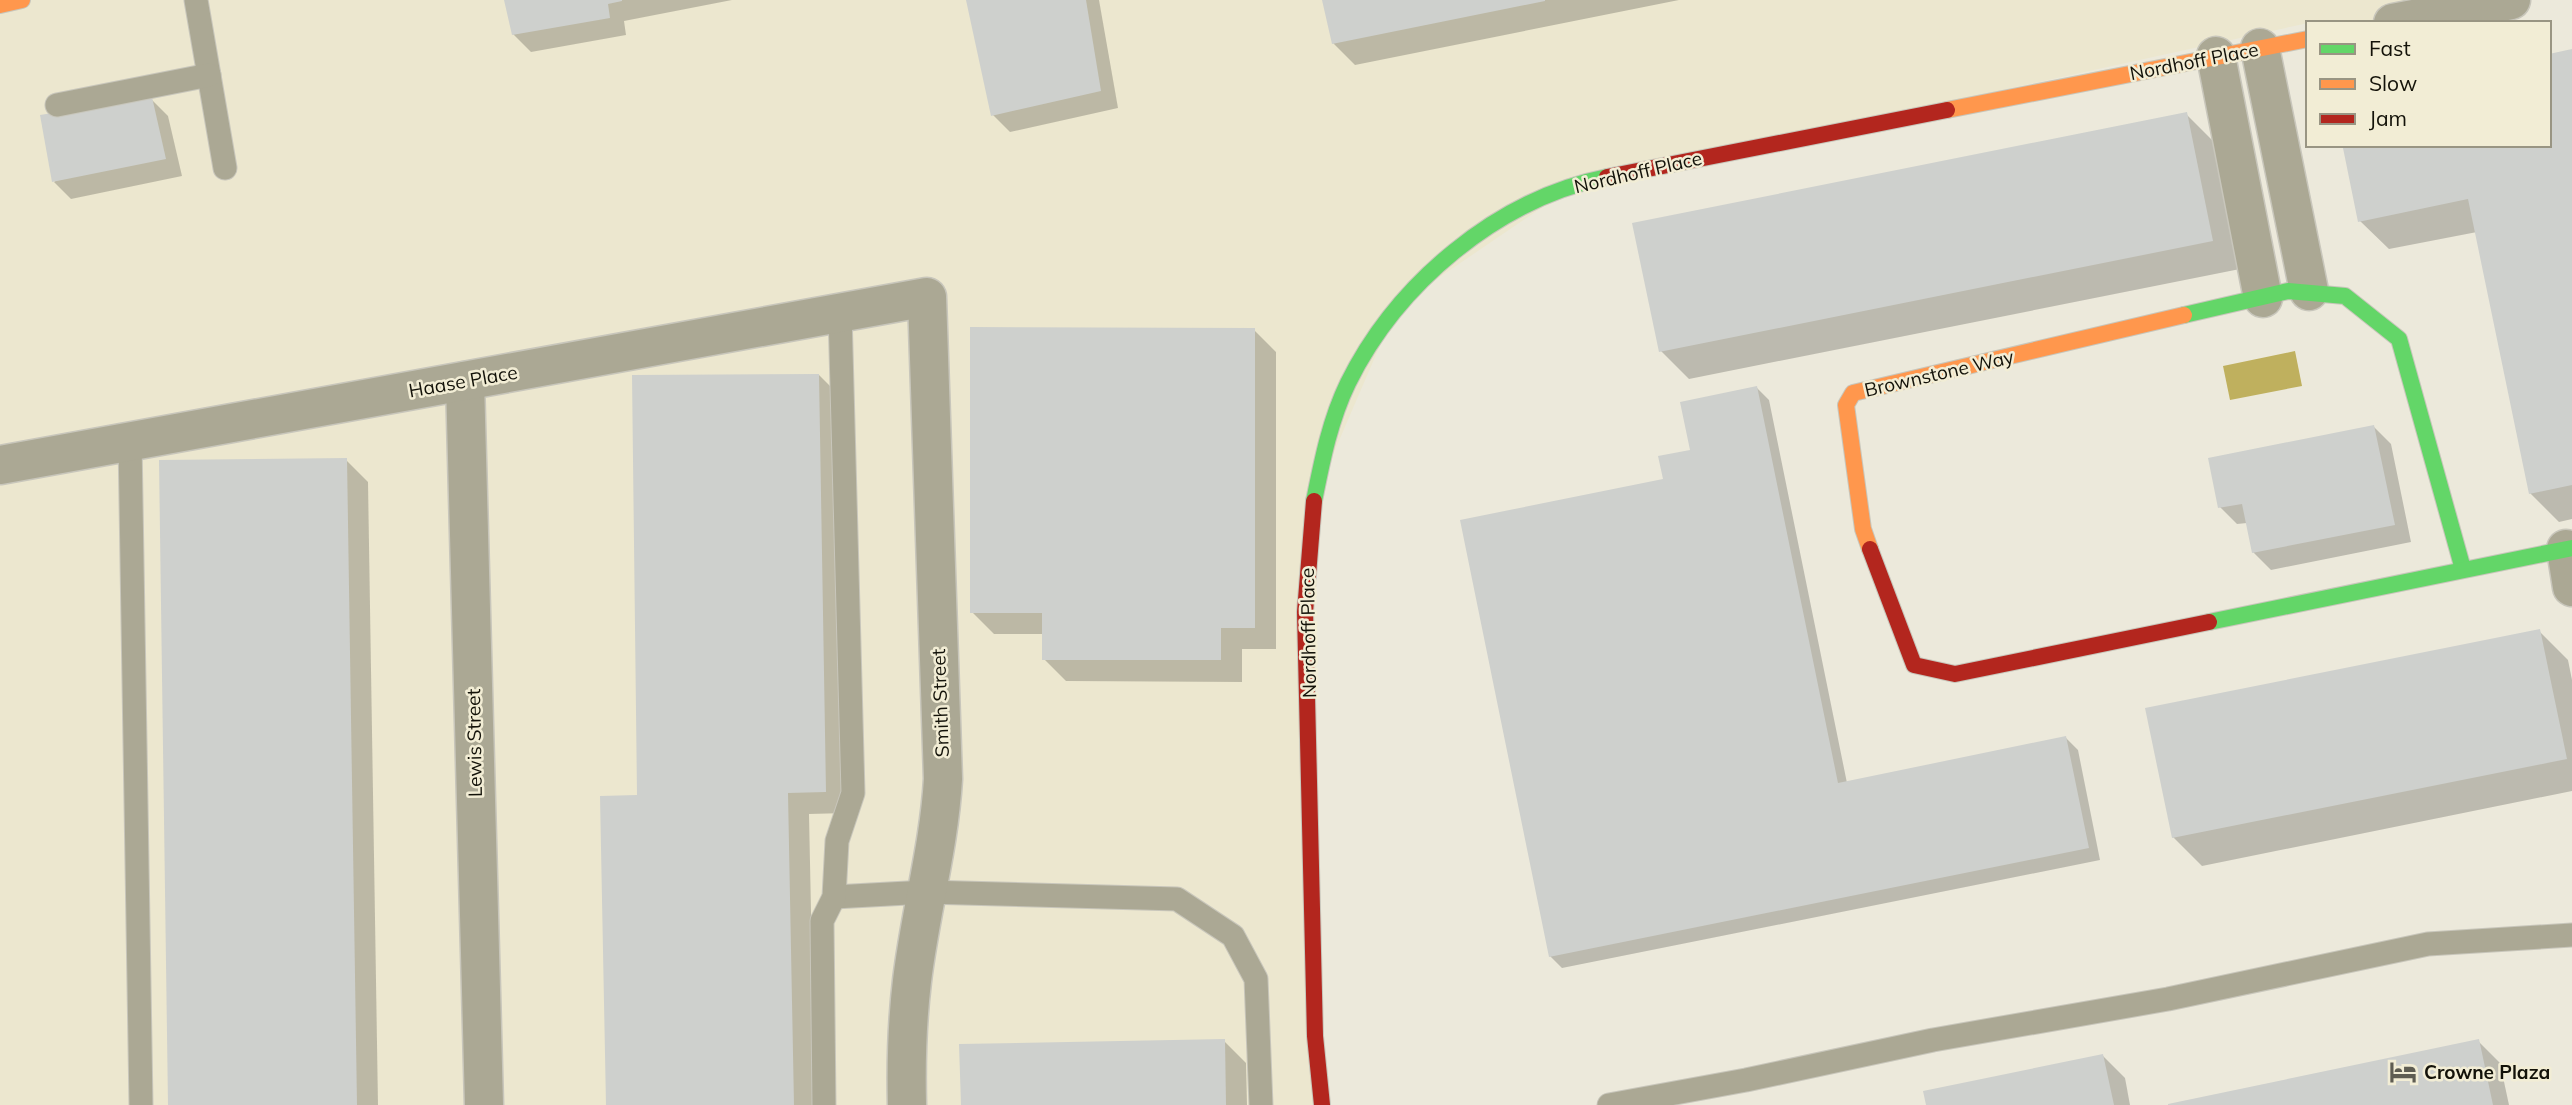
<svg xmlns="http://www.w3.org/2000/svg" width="2572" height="1105" viewBox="0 0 2572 1105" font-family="Mulish,sans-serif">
	<rect width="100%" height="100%" fill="#ece9db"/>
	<path fill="#ece7cf" d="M22,0h2489l-118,23h-85l-730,160 -181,123 -84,195 9,604h-1322v-1100z"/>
	<path fill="#bfb05e" d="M2295,351l7,35 -72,14 -7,-34z"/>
	<g fill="#0003">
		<path d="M506,0h226l-108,21 2,14 -95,17 -18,-18z"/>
		<path d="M968,0h131l19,108 -108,24 -17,-17z"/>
		<path d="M1324,0h355l-324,65 -22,-22z"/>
		<path d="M2572,51v468l-13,3 -29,-29 -53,-261 -88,17 -29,-28 -15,-72 20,-4h184z"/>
		<path d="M151,99l17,17 14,60 -111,23 -17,-17z"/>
		<path d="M2186,114l29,29 25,126 -551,110 -28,-28z"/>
		<path d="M1254,330l22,22v297h-34v33l-176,-1 -22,-22 -1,-25h-49l-22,-22z"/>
		<path d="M819,375l22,22 6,416 -38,1 6,291h-208l31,-308z"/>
		<path d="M1757,388l12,12 78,383 219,-45 12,12 22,110 -538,108 -12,-12 115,-475z"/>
		<path d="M2374,427l17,17 20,98 -140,28 -18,-18 -6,-29 -10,1 -17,-17z"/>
		<path d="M346,460l22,22 10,623h-208z"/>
		<path d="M2539,631l29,29 4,20v111l-370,75 -29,-29z"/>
		<path d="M1224,1041l22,22 1,42h-285z"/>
		<path d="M2478,1041l22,22 9,42h-338z"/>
		<path d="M2103,1056l22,22 5,27h-202z"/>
	</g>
	<g fill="#ced0cd">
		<path d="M504,0h118v1l-14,3 2,14 -98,17z"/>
		<path d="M966,0h120l15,91 -110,25z"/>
		<path d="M1322,0h223v1l-213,43z"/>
		<path d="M2572,49v436l-43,9 -61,-295 -110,23 -15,-74 206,-3v-91z"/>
		<path d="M152,97l14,62 -114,23 -12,-67z"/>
		<path d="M2187,112l26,129 -554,111 -27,-129z"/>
		<path d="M970,327l285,1v300h-34v32h-179v-47h-72z"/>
		<path d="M819,374l7,418 -38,1 6,312h-188l-6,-309 37,-1 -5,-420z"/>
		<path d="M1757,386l81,397 228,-47 23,112 -540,109 -89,-437 203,-41 -5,-23 32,-6 -10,-48z"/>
		<path d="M2374,425l21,100 -143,28 -10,-49 -24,4 -10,-50z"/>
		<path d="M347,458l10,647h-189l-9,-645z"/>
		<path d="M2540,629l27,130 -395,79 -27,-130z"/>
		<path d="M1225,1039l1,66h-265l-2,-61z"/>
		<path d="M2479,1039l14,66h-325v-1z"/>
		<path d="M2103,1054l11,51h-188l-3,-14z"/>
	</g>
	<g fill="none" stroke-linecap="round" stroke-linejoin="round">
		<defs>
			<g id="lane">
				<path d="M196,0l29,168"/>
				<path d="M57,105l152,-30"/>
				<path d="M130,441l11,664"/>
				<path d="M834,897l92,-5 251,7 56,37 23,43 5,126"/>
				<path d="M824,1105l-2,-184 12,-24 3,-56 16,-48 -13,-480"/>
				<path d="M1609,1105l137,-25 187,-40 235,-41 260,-55 144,-9"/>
			</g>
			<g id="street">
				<path d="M2393,23l118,-23"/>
				<path d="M2260,48l49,243"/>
				<path d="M2216,56l47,242"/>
				<path d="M465,381l19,724"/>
				<path d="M0,465l927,-168 16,482c-4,69 -23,134 -31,202 -5,42 -6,83 -5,124"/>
				<path d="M2566,549l6,38"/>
			</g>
			<g id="fast">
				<path d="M2184,315l104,-24 57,5 54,43 64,230"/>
				<path d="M1314,501c8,-40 16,-81 34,-118 49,-99 149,-184 259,-206"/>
				<path d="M2209,622l363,-74"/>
			</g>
			<g id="slow">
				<path d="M0,5l22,-5"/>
				<path d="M1947,110l361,-71"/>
				<path d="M1870,549l-7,-20 -17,-124 7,-12 331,-78"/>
			</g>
			<g id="jam">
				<path d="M1607,177l340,-67"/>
				<path d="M1314,501l-9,111 10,424 7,69"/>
				<path d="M1870,549l44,116 41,9 254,-52"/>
			</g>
		</defs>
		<use href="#lane" stroke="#c8c6bb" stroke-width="25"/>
		<use href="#street" stroke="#c8c6bb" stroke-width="41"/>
		<use href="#fast" stroke="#c8c6bb" stroke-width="18"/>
		<use href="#slow" stroke="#c8c6bb" stroke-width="18"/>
		<use href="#jam" stroke="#c8c6bb" stroke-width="18"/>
		<use href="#lane" stroke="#aba894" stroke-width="23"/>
		<use href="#street" stroke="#aba894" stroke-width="38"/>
		<use href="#fast" stroke="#63d668" stroke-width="16"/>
		<use href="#slow" stroke="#ff974d" stroke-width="16"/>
		<use href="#jam" stroke="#b3261e" stroke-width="16"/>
	</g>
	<defs>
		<symbol id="hotel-bare" viewBox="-9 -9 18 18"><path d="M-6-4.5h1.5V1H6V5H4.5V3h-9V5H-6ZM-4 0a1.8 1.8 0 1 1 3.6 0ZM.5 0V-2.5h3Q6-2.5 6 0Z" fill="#5f5d52" stroke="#f2edd5" stroke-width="2.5" paint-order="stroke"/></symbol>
	</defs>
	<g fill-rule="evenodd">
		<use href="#hotel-bare" x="2384" y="1053" width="38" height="38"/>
	</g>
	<g text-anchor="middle" stroke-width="5" stroke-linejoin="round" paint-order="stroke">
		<g font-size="19" fill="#131209" stroke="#f2edd5">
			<text transform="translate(2194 61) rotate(-11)" y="7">Nordhoff Place</text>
			<text transform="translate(1638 172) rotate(-13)" y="7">Nordhoff Place</text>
			<text transform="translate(1939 373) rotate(-13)" y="7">Brownstone Way</text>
			<text transform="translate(463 381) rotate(-10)" y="7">Haase Place</text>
			<text transform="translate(1308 633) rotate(-91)" y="7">Nordhoff Place</text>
			<text transform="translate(940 703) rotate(-92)" y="7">Smith Street</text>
			<text transform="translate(474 743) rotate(-91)" y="7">Lewis Street</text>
		</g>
		<g font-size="19" font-weight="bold" fill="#131209" stroke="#f2edd5" text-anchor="start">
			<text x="2424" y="1079">Crowne Plaza</text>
		</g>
	</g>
	<rect x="2306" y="21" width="245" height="126" fill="#f2edd5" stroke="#999583" stroke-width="2"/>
	<rect x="2320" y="44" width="35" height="10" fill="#63d668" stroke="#999583" stroke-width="2"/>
	<text x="2369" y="56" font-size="21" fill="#131209">Fast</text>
	<rect x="2320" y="79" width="35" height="10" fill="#ff974d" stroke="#999583" stroke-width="2"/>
	<text x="2369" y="91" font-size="21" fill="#131209">Slow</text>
	<rect x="2320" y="114" width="35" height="10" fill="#b3261e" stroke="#999583" stroke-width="2"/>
	<text x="2369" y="126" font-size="21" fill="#131209">Jam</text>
</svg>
